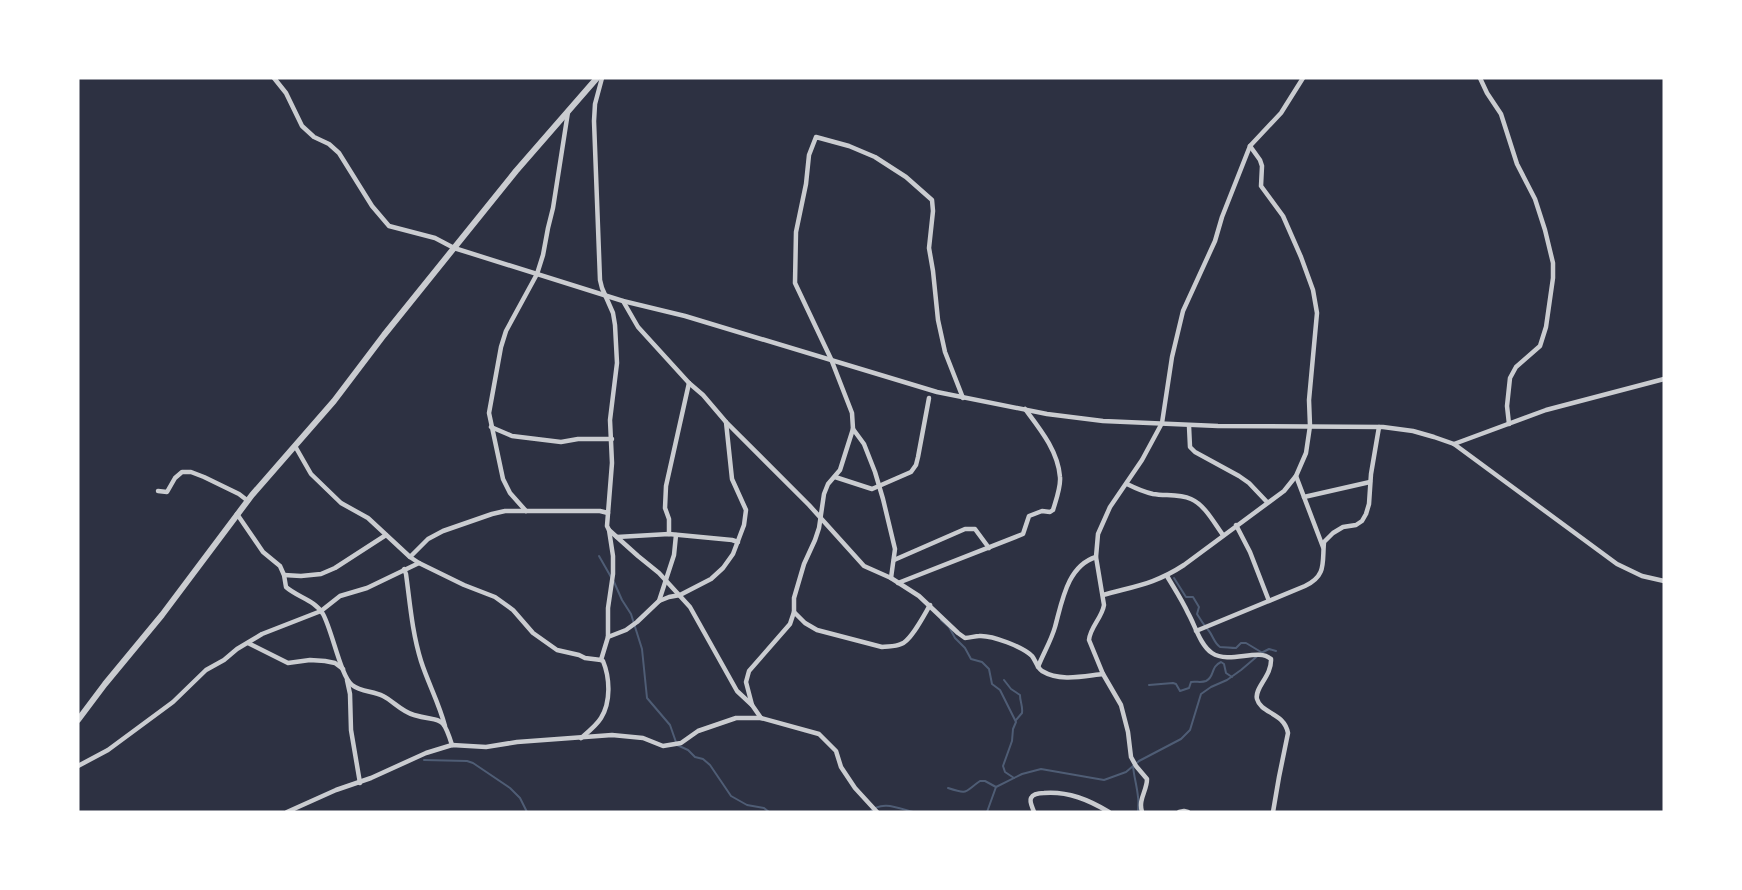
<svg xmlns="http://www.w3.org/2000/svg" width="1742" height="890" viewBox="0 0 1742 890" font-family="'DM Sans',sans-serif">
	<rect width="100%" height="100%" fill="#2d3142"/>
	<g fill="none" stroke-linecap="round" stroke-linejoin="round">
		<g stroke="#4f5d75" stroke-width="2">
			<path d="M599,556l12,21"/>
			<path d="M1174,578l12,19h7l6,10 -2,7c4,7 7,11 12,17 4,5 5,12 11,16 6,0 10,1 16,1l5,-5h5l15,9"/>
			<path d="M614,582l8,18 9,14 11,35 5,49 23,27 7,20 11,5 7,7 8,2 7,6 21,31 16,9 17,3 5,4"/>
			<path d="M941,620l8,7 6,11 10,10 6,11 11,3 7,7 3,15 8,6 16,32 -3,7 -1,12 -9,25 2,6 9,6"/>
			<path d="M1004,680l7,9 9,6c0,7 3,11 2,18l-6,7"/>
			<path d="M1149,685l24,-2 3,1 4,7 9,-3 2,-6c5,-1 10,1 15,-1 9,-4 4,-14 15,-19l3,2 2,9 6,4"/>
			<path d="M424,760l43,1 6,2 37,25 10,10 7,14"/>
			<path d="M1133,766c1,11 4,20 5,31 1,5 0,10 0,15"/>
			<path d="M948,788c21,7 16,4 32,-7h5l11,6"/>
			<path d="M870,812c11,-12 28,-4 43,0"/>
			<path d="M987,812l9,-25 26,-13 19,-5 63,11 22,-8 13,-11 42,-22 9,-9 11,-36 10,-7 16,-7 14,-10 20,-17 8,-4 7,2"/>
		</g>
		<g stroke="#caccd0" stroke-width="4.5">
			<path d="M274,78l12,15 16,33 12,11 15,7 10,9 33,53 17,20 46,12 19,10 169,53 62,15 252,76 110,22 56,7 115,5 165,1 30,4 21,6 20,7 163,120 25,12 22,5"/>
			<path d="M602,78l-7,26 -1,17 6,159 2,8 11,25 2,12 2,38 -7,57 2,43 -5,63 2,4 29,26 21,17 31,34 47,84 15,14 9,13"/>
			<path d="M1480,78l7,15 14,21 16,50 18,35 10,31 8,33v15l-7,49 -6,19 -24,21 -6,11 -3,28 2,18"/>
			<path d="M623,301l15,26 51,56 14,12 23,27 83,83 55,61 27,12 28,18 39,37 7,5c5,0 10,-2 14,-2 13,-1 44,11 53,20 4,5 5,12 10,15 18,11 42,5 61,3"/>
			<path d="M1189,426l1,21 5,5 44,24 10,7 18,19"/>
			<path d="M491,427l21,9 49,6 17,-3h34"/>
			<path d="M853,429l11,15 11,28 8,27 12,50 -4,29"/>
			<path d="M1454,444l92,-34 118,-31"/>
			<path d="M295,446l16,28 30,29 27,15 42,39 9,6 45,22 31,12 18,13 20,23 24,17 22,5 6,3 16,2 2,1c7,17 8,41 -2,57 -5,8 -13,14 -20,20"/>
			<path d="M1296,476l27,71"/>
			<path d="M835,477l37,12 39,-17 5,-7 2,-8 11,-59"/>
			<path d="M1127,484c8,4 17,8 26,10 13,2 26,0 38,5 14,6 23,24 32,36"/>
			<path d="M158,491l9,1 8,-14 7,-6h9l13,5 35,17 9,7"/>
			<path d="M1304,497l66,-15"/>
			<path d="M526,511l-16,-18 -7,-14 -14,-66 12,-66 5,-16 31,-57 6,-19 5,-27 5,-20 15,-96"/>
			<path d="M237,514l26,38 17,14 4,9 2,12c11,10 29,13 37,27 9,16 18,63 29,71 9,7 21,6 31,11 10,5 19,16 31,19 27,8 28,-2 38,30"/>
			<path d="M1236,525l14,27 19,49"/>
			<path d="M669,534v-15l-4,-11 1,-22 23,-103"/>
			<path d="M617,537l52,-3 63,6 6,2"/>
			<path d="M410,557l18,-18 15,-8 49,-17 13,-3h95l8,2"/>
			<path d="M894,560l71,-31h10l14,19"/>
			<path d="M404,569l2,5c4,29 6,58 15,87 7,22 18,42 24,65"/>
			<path d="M284,575l17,1 20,-2 14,-6 51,-33"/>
			<path d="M1167,576c7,12 15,24 21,37 7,12 12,32 24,40 18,12 46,-6 59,6 1,17 -17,29 -14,40 4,15 27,13 31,34l-9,44 -6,35"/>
			<path d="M898,583l125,-49 6,-18 13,-5 8,1 3,-2c3,-10 8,-23 7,-33 -2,-26 -20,-48 -35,-68"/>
			<path d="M1103,595c32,-9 52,-11 81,-30l100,-74 12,-15 10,-23 4,-27 -1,-26 8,-87 -4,-23 -12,-33 -18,-41 -22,-30 1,-20 -2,-6 -10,-14"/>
			<path d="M659,601l15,-46 2,-20"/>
			<path d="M930,605c-6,10 -19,36 -29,39 -6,3 -13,2 -19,3l-65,-17 -12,-7 -11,-11v-14l10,-34 11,-24 4,-12 5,-34 4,-10 12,-14 13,-41 -1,-16 -21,-54 -36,-76 1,-51 10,-48 3,-29 7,-18 33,9 26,11 31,20 26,23 1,11 -4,37 4,23 5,49 7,32 18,46"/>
			<path d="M1196,631l109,-45c22,-10 17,-24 19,-44l9,-9 10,-6 13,-2 6,-4 4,-7 3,-10 2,-30 8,-47"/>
			<path d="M608,637l18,-7 11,-8 22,-21 10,-4 11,-2 31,-16 12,-11 10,-14 11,-29 2,-15 -14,-31 -6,-57"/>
			<path d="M248,643l40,20 22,-3 15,1 10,2 8,6"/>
			<path d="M601,660l7,-23v-29l5,-34v-18l-4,-26"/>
			<path d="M1038,667c5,-13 13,-26 17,-40 7,-25 12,-61 41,-70"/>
			<path d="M347,680l3,14 1,36 9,53"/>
			<path d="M752,705l-6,-23 3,-11 41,-47 4,-12"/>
			<path d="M78,766l30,-16 65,-48 33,-32 18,-10 13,-11 25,-15 59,-23 19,-15 27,-8 52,-25"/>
			<path d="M287,812l49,-22 35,-12 55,-25 26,-8 34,2 31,-5 95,-7 31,3 20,8 18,-3 17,-12 38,-13h25l58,16 17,17 5,16 14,21 22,24"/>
			<path d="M1034,812c-1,-4 -5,-10 -3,-14 2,-4 9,-5 13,-5 24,-2 45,7 65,19"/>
			<path d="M1142,812c-4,-13 5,-21 5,-33l-11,-13 -5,-9 -3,-25 -7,-27 -18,-31 -14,-34c1,-13 13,-22 15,-35l-8,-48 2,-23 12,-27 32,-47 20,-37 10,-66 11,-46 32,-70 7,-24 28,-71 31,-33 22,-35"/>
			<path d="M1179,812l5,-1 4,1"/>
		</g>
		<path stroke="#caccd0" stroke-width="6" d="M78,720l27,-36 57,-69 90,-120 82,-94 50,-66 132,-164 81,-93"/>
	</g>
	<rect width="1742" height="890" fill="none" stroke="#ffffff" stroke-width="159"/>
</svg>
